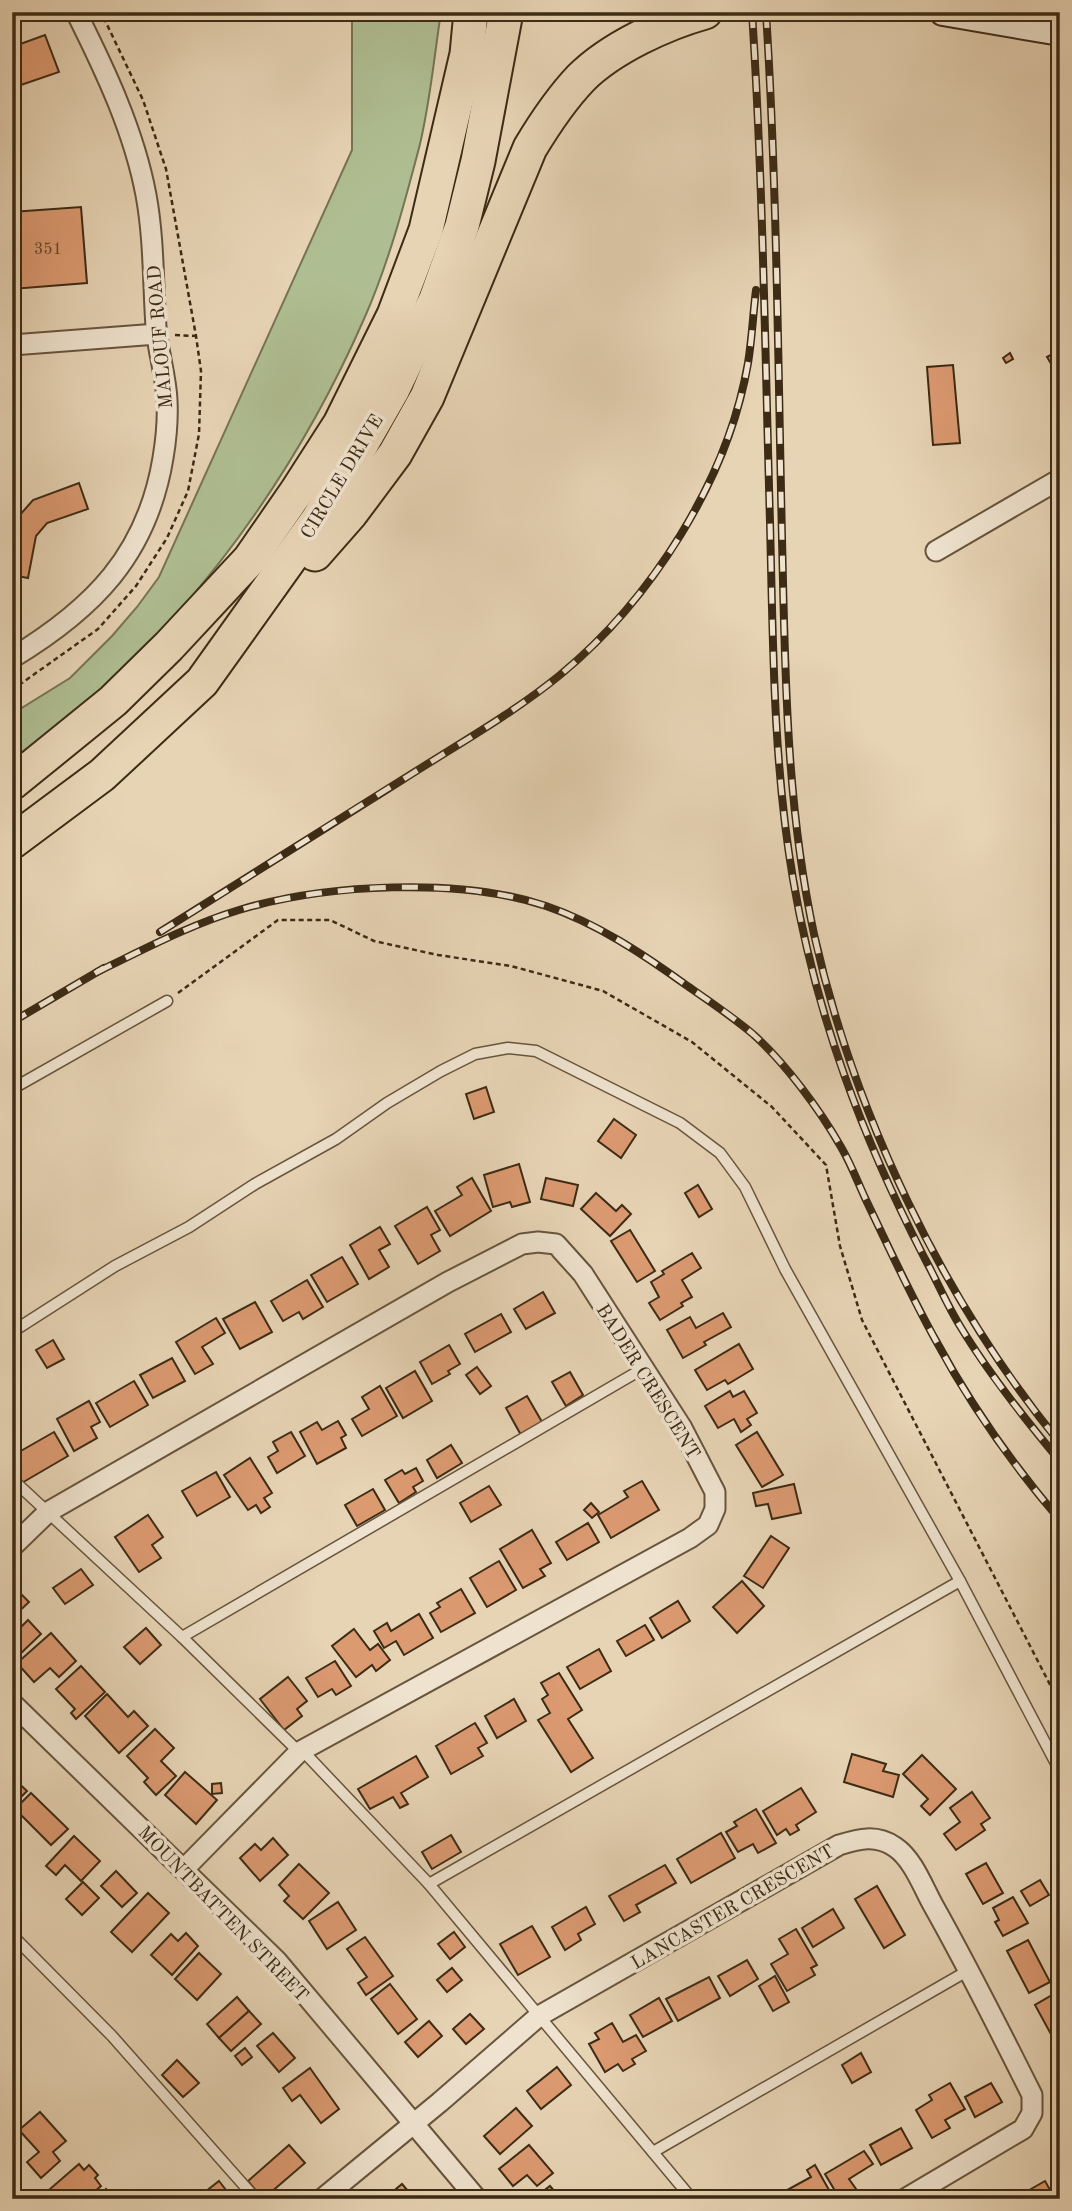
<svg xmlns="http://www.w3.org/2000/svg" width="1072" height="2211" viewBox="0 0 1072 2211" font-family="'Old Standard TT',serif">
	<rect width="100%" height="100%" fill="#e7d4b5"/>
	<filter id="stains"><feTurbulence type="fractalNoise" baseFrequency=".00286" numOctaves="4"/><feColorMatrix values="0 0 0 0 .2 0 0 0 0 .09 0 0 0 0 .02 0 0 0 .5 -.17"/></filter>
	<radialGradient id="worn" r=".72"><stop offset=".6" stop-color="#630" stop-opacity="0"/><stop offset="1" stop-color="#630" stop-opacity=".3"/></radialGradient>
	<path fill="#afbe92" stroke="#767454" stroke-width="2" d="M352,12h89c-7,45 -11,92 -22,136 -15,57 -31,117 -55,171 -75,171 -197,336 -352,442v-47l58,-36 42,-42 25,-29 22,-30 193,-427z"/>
	<g fill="#dc9a71" stroke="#3d2b15" stroke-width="2">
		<path d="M45,35l14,37 -47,16v-41z"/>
		<path d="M81,207l6,76 -75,6v-77z"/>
		<path d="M1060,350v29l-13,-22z"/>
		<path d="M1010,353l3,6 -7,4 -3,-5z"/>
		<path d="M953,365l7,78 -27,2 -6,-78z"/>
		<path d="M79,483l9,26 -41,14 -11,13 -8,42 -16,-3v-51l21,-24z"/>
		<path d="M486,1087l8,25 -20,7 -8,-25z"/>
		<path d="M614,1119l22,16 -15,23 -23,-17z"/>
		<path d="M519,1164l11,38 -18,5 -2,-5 -17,5 -9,-32z"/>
		<path d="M472,1178l19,33 -41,25 -15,-25 27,-16 -5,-8z"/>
		<path d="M546,1178l32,7 -5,21 -32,-7z"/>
		<path d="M698,1185l14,24 -13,8 -14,-24z"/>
		<path d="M596,1193l20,18 6,-6 9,9 -21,22 -29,-27z"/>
		<path d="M427,1207l13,23 -9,5 9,16 -22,13 -23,-38z"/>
		<path d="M380,1227l10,17 -11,6 10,17 -20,12 -19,-34z"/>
		<path d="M630,1230l25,41 -18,11 -26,-41z"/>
		<path d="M692,1253l9,15 -19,12 10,17 -11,6 2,3 -23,14 -11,-17 10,-6 -8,-15 13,-8 -2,-3z"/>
		<path d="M342,1257l16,27 -31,18 -16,-27z"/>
		<path d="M307,1280l16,27 -20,12 -4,-7 -16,9 -12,-20z"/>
		<path d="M543,1292l12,21 -29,16 -12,-20z"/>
		<path d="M255,1302l17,30 -32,17 -17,-30z"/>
		<path d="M723,1313l8,14 -27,15 2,3 -23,13 -16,-28 23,-13 6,11z"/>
		<path d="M501,1314l10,18 -36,20 -10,-18z"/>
		<path d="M216,1318l9,15 -23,14 11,17 -18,10 -19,-32z"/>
		<path d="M53,1340l11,19 -17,9 -11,-18z"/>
		<path d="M739,1344l14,25 -25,15 -3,-4 -18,10 -12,-20z"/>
		<path d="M449,1345l11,19 -12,7 2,3 -18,10 -12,-22z"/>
		<path d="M172,1358l13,23 -32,17 -13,-23z"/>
		<path d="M477,1367l14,19 -11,8 -14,-19z"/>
		<path d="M415,1371l17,30 -29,17 -17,-30z"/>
		<path d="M570,1372l13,23 -17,11 -14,-24z"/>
		<path d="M134,1381l14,24 -38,22 -14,-24z"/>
		<path d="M380,1386l17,30 -35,20 -10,-17 17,-10 -7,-12z"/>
		<path d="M730,1391l3,6 11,-6 13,22 -10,6 4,6 -10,7 -7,-13 -16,9 -13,-22z"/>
		<path d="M527,1396l15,26 -21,13 -15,-27z"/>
		<path d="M89,1401l11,21 -9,5 6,11 -23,13 -17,-32z"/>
		<path d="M338,1421l8,14 -5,3 5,10 -29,16 -17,-32 17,-10 5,8z"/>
		<path d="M54,1432l14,24 -48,28 -8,-13v-15z"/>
		<path d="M291,1432l14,24 -28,17 -9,-16 10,-6 -5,-9z"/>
		<path d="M757,1432l26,43 -21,12 -26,-42z"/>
		<path d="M451,1445l11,18 -25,15 -10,-18z"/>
		<path d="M250,1458l22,35 -8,5 6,9 -9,6 -5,-8 -8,5 -24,-35z"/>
		<path d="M416,1468l7,13 -10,6 3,5 -17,11 -14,-23 17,-10 3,4z"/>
		<path d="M216,1472l14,25 -33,19 -15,-25z"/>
		<path d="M642,1481l17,29 -48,28 -13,-23 30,-18 -4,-6z"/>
		<path d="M794,1484l7,29 -29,6 -4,-15 -12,2 -3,-13z"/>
		<path d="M489,1486l12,19 -30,17 -11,-19z"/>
		<path d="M373,1489l12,21 -28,16 -12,-21z"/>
		<path d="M591,1503l8,9 -7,6 -8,-8z"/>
		<path d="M148,1515l15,22 -11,8 9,13 -22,14 -24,-35z"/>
		<path d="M588,1523l11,19 -32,18 -11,-18z"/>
		<path d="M532,1530l19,33 -11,6 5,7 -22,12 -23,-39z"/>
		<path d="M771,1536l18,12 -26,40 -19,-12z"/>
		<path d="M499,1561l17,29 -29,17 -17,-29z"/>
		<path d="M81,1569l12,16 -28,19 -12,-16z"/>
		<path d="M742,1581l22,25 -27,27 -24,-26z"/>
		<path d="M461,1589l14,24 -34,19 -11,-19 10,-6 -3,-4z"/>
		<path d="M20,1593l9,9 -16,15 9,9 6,-6 13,14 -23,22 -6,-6v-49z"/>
		<path d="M678,1601l12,20 -28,17 -12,-20z"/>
		<path d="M419,1614l14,24 -29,17 -8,-14 -12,7 -10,-17 13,-8 4,8z"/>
		<path d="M645,1625l9,15 -28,16 -9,-15z"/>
		<path d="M146,1628l15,17 -21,19 -16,-17z"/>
		<path d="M354,1629l16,21 8,-6 12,16 -14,11 -4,-6 -16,12 -24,-31z"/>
		<path d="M51,1633l25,28 -17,16 -9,-9 -16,14 -17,-19z"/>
		<path d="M599,1649l12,22 -31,18 -13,-22z"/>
		<path d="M335,1661l16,25 -15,9 -4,-6 -14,8 -12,-19z"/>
		<path d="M81,1666l24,26 -29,27 -5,-6 4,-4 -19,-20z"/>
		<path d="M559,1673l23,37 -14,9 25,39 -22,14 -33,-52 12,-7 -8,-14 6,-4 -7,-12z"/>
		<path d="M288,1677l19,24 -10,8 5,7 -18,14 -24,-31z"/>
		<path d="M107,1694l21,23 6,-6 14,15 -29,27 -34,-37z"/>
		<path d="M514,1699l12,22 -29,17 -12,-22z"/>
		<path d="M475,1723l12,20 -9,5 5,8 -32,18 -15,-28z"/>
		<path d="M155,1729l19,19 -13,13 15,15 -20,19 -12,-13 4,-4 -21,-22z"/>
		<path d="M852,1754l34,10 -3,7 16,4 -6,22 -49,-15z"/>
		<path d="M922,1755l34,34 -26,26 -9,-9 7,-7 -25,-25z"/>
		<path d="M416,1756l12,21 -27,16 7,11 -8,4 -7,-11 -23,12 -12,-20z"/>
		<path d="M185,1772l32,28 -21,24 -31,-29z"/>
		<path d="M12,1777l15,14 -15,15z"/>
		<path d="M221,1783l1,10 -10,1v-10z"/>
		<path d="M801,1788l15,24 -20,13 3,5 -9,5 -4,-6 -9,6 -14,-24z"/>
		<path d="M972,1792l18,26 -9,6 4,6 -29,20 -12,-16 16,-12 -10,-14z"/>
		<path d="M31,1793l37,36 -17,16 -36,-36z"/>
		<path d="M756,1809l20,34 -18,10 -5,-9 -15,8 -12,-20 11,-6 -3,-4z"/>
		<path d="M721,1833l14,25 -44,25 -14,-24z"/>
		<path d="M451,1835l10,17 -29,17 -10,-17z"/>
		<path d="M74,1836l26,25 -19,20 -16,-16 -9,10 -10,-9z"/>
		<path d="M273,1838l15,17 -28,26 -20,-23 15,-14 6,6z"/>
		<path d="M986,1863l17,30 -20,11 -17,-30z"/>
		<path d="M299,1864l30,29 -26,26 -19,-18 5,-5 -10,-11z"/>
		<path d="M665,1865l11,18 -40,22 4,7 -16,9 -15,-25z"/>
		<path d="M116,1871l21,22 -15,14 -21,-21z"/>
		<path d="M1040,1880l9,15 -19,11 -9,-15z"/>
		<path d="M83,1882l16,16 -17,17 -16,-16z"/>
		<path d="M877,1886l28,49 -21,13 -29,-49z"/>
		<path d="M148,1893l21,20 -37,39 -21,-20z"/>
		<path d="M1013,1897l15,26 -25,13 -8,-14 4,-2 -6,-12z"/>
		<path d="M338,1902l18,28 -29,19 -18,-28z"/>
		<path d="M586,1907l9,17 -17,10 3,6 -16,10 -13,-23z"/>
		<path d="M833,1909l11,19 -31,19 -11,-19z"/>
		<path d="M532,1926l18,31 -32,18 -18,-31z"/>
		<path d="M796,1929l21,36 -6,3 4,7 -28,16 -16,-27 17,-10 -9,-15z"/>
		<path d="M454,1932l11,15 -15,12 -12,-15z"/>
		<path d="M186,1933l12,13 -26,29 -21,-20 20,-21 7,7z"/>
		<path d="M365,1937l28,39 -27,19 -8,-12 9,-6 -20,-28z"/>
		<path d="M1028,1940l22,42 -21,11 -22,-42z"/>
		<path d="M199,1953l22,21 -24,26 -22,-21z"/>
		<path d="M747,1960l11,19 -28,17 -12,-20z"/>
		<path d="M452,1968l10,12 -15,12 -10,-12z"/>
		<path d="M775,1976l14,26 -16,9 -14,-25z"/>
		<path d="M709,1977l11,21 -42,23 -12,-22z"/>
		<path d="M390,1984l27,35 -19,15 -27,-35z"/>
		<path d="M1054,1994l6,11v27l-8,4 -17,-31z"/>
		<path d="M237,1997l12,14 -30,27 -12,-14z"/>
		<path d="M659,1998l13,23 -29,16 -13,-22z"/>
		<path d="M249,2011l12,13 -30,27 -12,-13z"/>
		<path d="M470,2014l14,15 -18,15 -13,-15z"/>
		<path d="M429,2021l13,15 -24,21 -13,-15z"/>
		<path d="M612,2023l11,19 13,-7 10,16 -14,8 3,5 -12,7 -5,-7 -13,8 -16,-28 10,-5 -4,-6z"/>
		<path d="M273,2033l22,25 -16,14 -22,-26z"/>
		<path d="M245,2048l7,9 -10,8 -7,-9z"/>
		<path d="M861,2053l10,19 -19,11 -10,-18z"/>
		<path d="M177,2060l22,23 -16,14 -21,-22z"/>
		<path d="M557,2067l14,18 -30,24 -14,-18z"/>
		<path d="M310,2068l29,41 -18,14 -21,-28 -8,6 -9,-13z"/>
		<path d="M950,2083l15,26 -20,11 5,8 -18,10 -16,-28 16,-10 -3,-5z"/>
		<path d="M991,2083l11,19 -27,15 -10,-20z"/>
		<path d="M516,2108l16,18 -32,28 -16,-18z"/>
		<path d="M40,2112l26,29 -13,11 7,9 -19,17 -14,-16 12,-10 -20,-22z"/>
		<path d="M901,2128l11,20 -31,17 -11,-20z"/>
		<path d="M289,2145l16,18 -42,36 -15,-18z"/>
		<path d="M529,2145l24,28 -16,13 -10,-11 -14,11 -14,-17z"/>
		<path d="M864,2151l9,13 -24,15 7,10 -16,10 -15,-25z"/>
		<path d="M79,2164l5,6 5,-5 9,10 -3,3 6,8 -15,13h-27l-9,-10z"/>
		<path d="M815,2165l19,34h-56l-2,-3 35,-19 -4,-7z"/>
		<path d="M219,2181l14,18h-37z"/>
		<path d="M1045,2181l10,18h-37l-1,-2z"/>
		<path d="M402,2184l13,15h-31z"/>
		<path d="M550,2186l10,12 9,-7 6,8h-42z"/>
		<path d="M106,2189l9,10h-19z"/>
		<path d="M739,2192l3,7h-15z"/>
	</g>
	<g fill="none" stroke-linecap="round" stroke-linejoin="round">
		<defs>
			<g id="service">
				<path d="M12,1089l155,-88"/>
				<path d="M12,1332l103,-66 74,-39 66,-43 81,-45 51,-36 54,-32 34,-17 33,-6 28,3 144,72 40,30 25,34 40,82 175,312 100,190"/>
				<path d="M12,1479l170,158 117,115"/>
				<path d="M182,1637l462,-269"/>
				<path d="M302,1750l127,134 263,315"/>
				<path d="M429,1884l531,-303"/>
				<path d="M12,1935l100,101 144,163"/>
				<path d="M653,2152l316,-182"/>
			</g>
			<g id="minor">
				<path d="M12,345l145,-11"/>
				<path d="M936,551l124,-72"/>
				<path d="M12,658c81,-49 135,-103 151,-200 3,-18 5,-39 4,-58 -1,-24 -9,-48 -11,-73 -3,-44 -2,-89 -10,-132 -12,-64 -41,-125 -70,-183"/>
				<path d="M12,1547l36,-35 400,-230 74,-38 16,-2 18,2 27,30 99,154 33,64v17l-7,16 -18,13 -391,214 -115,117"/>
				<path d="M12,1703l265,258 200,238"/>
				<path d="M322,2199l118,-97 99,-86 300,-171c20,-6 37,-11 56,2 18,12 28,40 38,58 35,62 67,126 99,190v18l-9,16 -118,70"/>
			</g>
			<path id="secondary" d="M943,12l117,20"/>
			<g id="motorway">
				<path d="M315,554l36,-41 44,-59 32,-57 103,-249c15,-25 31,-49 51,-70 30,-30 84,-55 124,-66"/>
				<path d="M12,783l101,-82 56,-55 81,-87 47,-68 43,-67 54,-109 32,-85 41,-176 4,-42"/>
				<path d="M12,842l90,-67 100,-93 117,-164 74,-129 43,-90 26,-73 16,-65 28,-149"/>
			</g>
		</defs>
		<use href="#service" stroke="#68553d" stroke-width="13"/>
		<use href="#minor" stroke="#68553d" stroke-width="23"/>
		<use href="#secondary" stroke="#3d2b15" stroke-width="30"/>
		<use href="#motorway" stroke="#3d2b15" stroke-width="37"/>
		<g stroke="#3d2b15" stroke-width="2.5" stroke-dasharray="5 3.5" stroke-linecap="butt">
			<path d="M175,335l21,1"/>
			<path d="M12,690l86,-61 38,-43 31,-48 21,-47 11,-57 2,-63 -5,-35 -30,-167 -23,-69 -42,-88"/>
			<path d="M178,993l100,-73h52l44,21 64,14 73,11 92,25 89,51 80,65 54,58 14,81 22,74 198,384"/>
		</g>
		<use href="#service" stroke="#efe3cf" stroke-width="10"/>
		<use href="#minor" stroke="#efe3cf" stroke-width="19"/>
		<use href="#secondary" stroke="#efe3cf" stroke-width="26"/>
		<use href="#motorway" stroke="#e7d4b5" stroke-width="33"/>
		<defs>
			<g id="rail">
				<path d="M752,12c11,170 13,340 18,510 3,119 3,240 23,357 23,136 69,258 132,380 12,22 22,46 35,67 29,48 64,92 100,135"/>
				<path d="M766,12c11,175 12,351 16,526 3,131 4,266 32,396 40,180 129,366 246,509"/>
				<path d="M160,932c81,-50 161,-102 242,-152 53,-34 109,-65 158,-105 91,-75 168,-195 188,-312 4,-24 5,-49 8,-73"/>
				<path d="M97,972c46,-22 92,-47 142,-62 86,-26 221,-33 307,-4 50,17 97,48 140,79 23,16 47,32 68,50 32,29 66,75 87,112 10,17 17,36 25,53 22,46 44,94 69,139 35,65 77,125 125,181"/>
				<path d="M12,1022l92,-54"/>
			</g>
		</defs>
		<use href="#rail" stroke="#3d2b15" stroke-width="8"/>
		<use href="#rail" stroke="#efe3cf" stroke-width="5" stroke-dasharray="16" stroke-linecap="butt"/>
	</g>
	<g text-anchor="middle" stroke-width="7" stroke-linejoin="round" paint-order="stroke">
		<g font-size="16" fill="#65472c">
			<text x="48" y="254">351</text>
		</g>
		<g font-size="19" fill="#3d2b15" stroke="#efe3cf">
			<text transform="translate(159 337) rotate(-95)" y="7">MALOUF ROAD</text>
			<text transform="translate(341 476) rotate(-59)" y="7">CIRCLE DRIVE</text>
			<text transform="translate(649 1381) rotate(58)" y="7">BADER CRESCENT</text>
			<text transform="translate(732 1906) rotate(-30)" y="7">LANCASTER CRESCENT</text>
			<text transform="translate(224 1913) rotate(46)" y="7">MOUNTBATTEN STREET</text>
		</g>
	</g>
	<rect width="1072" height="2211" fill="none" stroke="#e7d4b5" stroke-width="42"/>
	<rect x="14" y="14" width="1044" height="2183" fill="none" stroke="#3d2b15" stroke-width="3.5"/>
	<rect x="21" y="21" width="1030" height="2169" fill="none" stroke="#3d2b15" stroke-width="2"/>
	<rect width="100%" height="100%" filter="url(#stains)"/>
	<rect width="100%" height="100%" fill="url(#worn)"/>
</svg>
